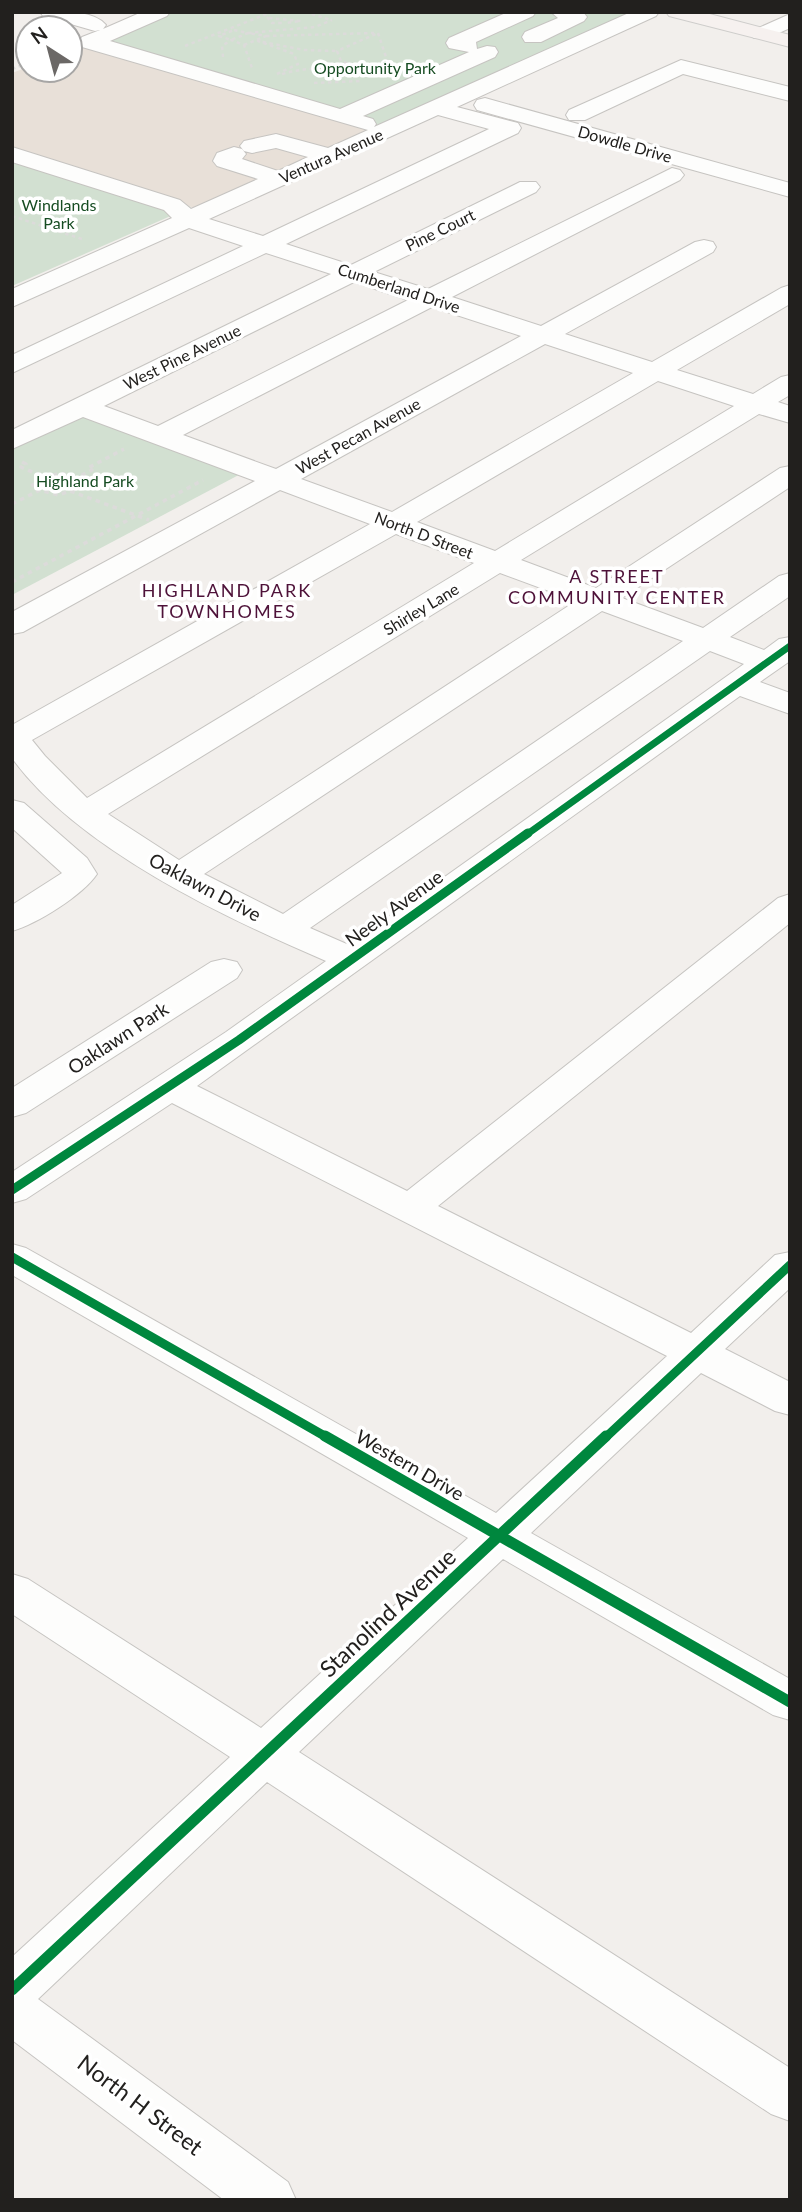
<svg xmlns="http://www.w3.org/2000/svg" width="802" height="2212" viewBox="0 0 802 2212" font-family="Lato,sans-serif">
	<rect width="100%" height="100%" fill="#f2efec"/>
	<path fill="#e8e0d8" d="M87,43l293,86 -179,81 -189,-60v-77l16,-6v3h42v-20z"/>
	<g fill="#d2e0d1">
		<path d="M165,12h477l-262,117 -293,-86z"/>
		<path d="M12,150l179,57 -179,79z"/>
		<path d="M83,407l167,62 -238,126v-153z"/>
	</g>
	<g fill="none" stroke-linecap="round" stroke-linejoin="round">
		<defs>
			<g id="minor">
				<path d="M40,12c18,0 53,-3 66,13l-3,4 39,-17h28l-3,4 -57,25 230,68 129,-57 -20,-4 -3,-5 3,-5 59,-26h28l-3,4 -57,26 1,7 10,-3 8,1 3,5 -3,5 -132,59 10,3 3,5 -2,3 257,-115h28l-3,4 -199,91 61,16 3,5 -3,5 -232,111 65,21 169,-83h16l4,5 -4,5 -162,80 54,17 244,-121 8,2 4,5 -4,5 -228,117 89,29 154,-84 9,-2 9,2 3,5 -3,5 -148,82 87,28 129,-74 9,-3v19l-113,66 76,24 28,-17 9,-2v20l-12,7 12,4v17l-31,-9 -238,146 75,28 184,-120 10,-2v21l-168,111 81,30 76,-52 11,-3v23l-60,41 34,13 15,-11 11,-2v24l-30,21 30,11v21l-50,-18 -543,390 210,105 371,-293 12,-4v29l-352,283 253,127 84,-78 15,-3v36l-65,61 65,33v33l-15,-4 -74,-38 -170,160 259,146v41l-17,-5 -270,-156 -204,193 491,316v53l-19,-7 -504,-332 -229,217 250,183 8,18h-72l-212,-160v-83l218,-200 -218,-143v-40l16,5 233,149 207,-190 -456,-263v-31l14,4 470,265 171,-157 -495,-253 -146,96 -14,4v-31l214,-140 100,-71c-101,-43 -249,-113 -314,-203v-33l358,-201 -90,-34 -257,142 -11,2v-22l243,-131 -172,-64 -71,32v-19l319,-156 -65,-21 -254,120v-18l231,-109 -54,-18 -177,79v-18l160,-71 -8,-8 -152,-48v-15l168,53 11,9 67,-30 -41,-13 -4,-5 4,-8 17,-6 8,2 4,5 -4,5 36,12 30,-14 -32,-9 -24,5 -8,-2 -4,-5 4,-5 32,-7 52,14 40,-18 -286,-83 -3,-5 3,-5 18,-7 -5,1 -52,-15zM438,115l51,14 -226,107 -54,-17zM354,282l54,18 -250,126 -54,-20zM432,307l89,29 -245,133 -93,-34zM545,344l88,29 -241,139 -91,-33zM658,381l76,25 -239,145 -78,-29zM396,534l78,29 -387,235 -42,-42 -13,-16zM500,573l76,28 -397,259 -71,-46zM602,611l81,30 -400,273 -79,-40zM710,651l34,13 -395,281 -39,-17z"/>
				<path d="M551,12h32l4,5 -3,4 -43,21h-16l-3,-5 3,-5 33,-14z"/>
				<path d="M790,14v14l-22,10h-14l-4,-4 4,-4z"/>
				<path d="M681,60l109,27v14l-107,-27 -98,46h-16l-3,-5 3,-5z"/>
				<path d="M485,98l305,85v14l-313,-87 -3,-5 3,-5z"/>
				<path d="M12,800l12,3 63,55 10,16c-14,21 -60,50 -85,57v-26l50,-32 -50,-45z"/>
				<path d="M224,959l13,3 5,8 -5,8 -211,135 -14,4v-29l199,-126z"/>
			</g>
			<path id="major" d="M666,12h36l88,23v12l-121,-31z"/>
		</defs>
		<use href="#minor" stroke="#c6c4c1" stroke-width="2"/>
		<use href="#major" stroke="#cecdcb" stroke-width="2"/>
		<g stroke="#dcdbda" stroke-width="2.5" stroke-dasharray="3.5 3.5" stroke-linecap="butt">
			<path d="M305,12l26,8"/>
			<path d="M267,17l5,6h13"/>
			<path d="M269,18l32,3 -16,2"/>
			<path d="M234,30l14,3 -17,7 -12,-4z"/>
			<path d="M378,33l12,36"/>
			<path d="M266,36l108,-3"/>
			<path d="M244,45l22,-9 -18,-3 67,-6 17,-7"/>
			<path d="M185,46l87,-34"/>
			<path d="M223,57l-1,-11 9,-6 13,5 8,23"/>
			<path d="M12,69l16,-6"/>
			<path d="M277,74l21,-10 -4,-10 -36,-13 46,9 33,1"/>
			<path d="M282,74c33,-9 61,-6 94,1l-35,-14 -4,-10 41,-18"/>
			<path d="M314,83l47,-2"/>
			<path d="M12,216l73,24"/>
		</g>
		<g stroke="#dcdbda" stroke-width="3.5" stroke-dasharray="4.5 4.5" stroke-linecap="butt">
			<path d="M22,462l4,2 -5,3 25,11 14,-5 16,5"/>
			<path d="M39,490l-8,-4 15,-8"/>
			<path d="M71,491l16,-8 -11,-5 16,-8 -4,-2 36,-19"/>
			<path d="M12,504l28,-14 18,5 12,-4 79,29"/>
			<path d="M12,582l191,-102"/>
		</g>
		<use href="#minor" fill="#fdfdfc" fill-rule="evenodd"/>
		<use href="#major" fill="#f6f1ef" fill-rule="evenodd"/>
		<defs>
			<path id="cycleway-far2" d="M526,835l264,-189"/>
			<g id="cycleway-far1">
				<path d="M12,1190l227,-150 289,-207"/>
				<path d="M12,1257l316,181"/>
				<path d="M605,1438l185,-173"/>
			</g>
			<g id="cycleway">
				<path d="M325,1436l465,266"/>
				<path d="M12,1990l594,-554"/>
			</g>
		</defs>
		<use href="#cycleway-far2" stroke="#fff" stroke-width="10"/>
		<use href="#cycleway-far1" stroke="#fff" stroke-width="13"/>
		<use href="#cycleway" stroke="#fff" stroke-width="16"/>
		<use href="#cycleway-far2" stroke="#00873e" stroke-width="7"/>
		<use href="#cycleway-far1" stroke="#00873e" stroke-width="9"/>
		<use href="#cycleway" stroke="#00873e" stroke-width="11"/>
	</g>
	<g text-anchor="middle" stroke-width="7" stroke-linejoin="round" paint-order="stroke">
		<g font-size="16" fill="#164c22" stroke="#fff">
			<text x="375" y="74">Opportunity Park</text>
			<text x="59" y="211">Windlands<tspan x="59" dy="18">Park</tspan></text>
			<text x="85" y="487">Highland Park</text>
		</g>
		<g font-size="16" fill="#22201e" stroke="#fff">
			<text transform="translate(625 144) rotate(16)" y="6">Dowdle Drive</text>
			<text transform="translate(331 156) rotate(-24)" y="6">Ventura Avenue</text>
			<text transform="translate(440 230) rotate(-26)" y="6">Pine Court</text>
			<text transform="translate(399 288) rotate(18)" y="6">Cumberland Drive</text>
			<text transform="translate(182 357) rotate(-26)" y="6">West Pine Avenue</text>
			<text transform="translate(358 436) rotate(-29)" y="6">West Pecan Avenue</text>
			<text transform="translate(424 535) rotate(21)" y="6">North D Street</text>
			<text transform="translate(421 609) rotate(-31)" y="6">Shirley Lane</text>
		</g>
		<g font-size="18" letter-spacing="2" fill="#4e1239" stroke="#fff">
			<text x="617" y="583">A STREET<tspan x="617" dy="21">COMMUNITY CENTER</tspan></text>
			<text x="227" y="597">HIGHLAND PARK<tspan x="227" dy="21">TOWNHOMES</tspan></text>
		</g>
		<g font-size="19" fill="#22201e" stroke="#fff">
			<text transform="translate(205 887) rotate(28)" y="7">Oaklawn Drive</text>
			<text transform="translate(394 908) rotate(-36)" y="7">Neely Avenue</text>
			<text transform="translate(118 1038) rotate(-33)" y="7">Oaklawn Park</text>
			<text transform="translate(410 1465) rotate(30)" y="7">Western Drive</text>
		</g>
		<g font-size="23" fill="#22201e" stroke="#fff">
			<text transform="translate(388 1613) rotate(-43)" y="8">Stanolind Avenue</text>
			<text transform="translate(140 2105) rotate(37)" y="8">North H Street</text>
		</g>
	</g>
	<rect width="802" height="2212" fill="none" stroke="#22201e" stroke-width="28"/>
	<g transform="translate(49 49) rotate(324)"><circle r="33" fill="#ffffff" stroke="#a7a6a5" stroke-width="2"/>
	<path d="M0-5L12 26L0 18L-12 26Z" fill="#6b6866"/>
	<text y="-10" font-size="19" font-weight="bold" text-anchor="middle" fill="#22201e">N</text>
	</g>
</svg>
